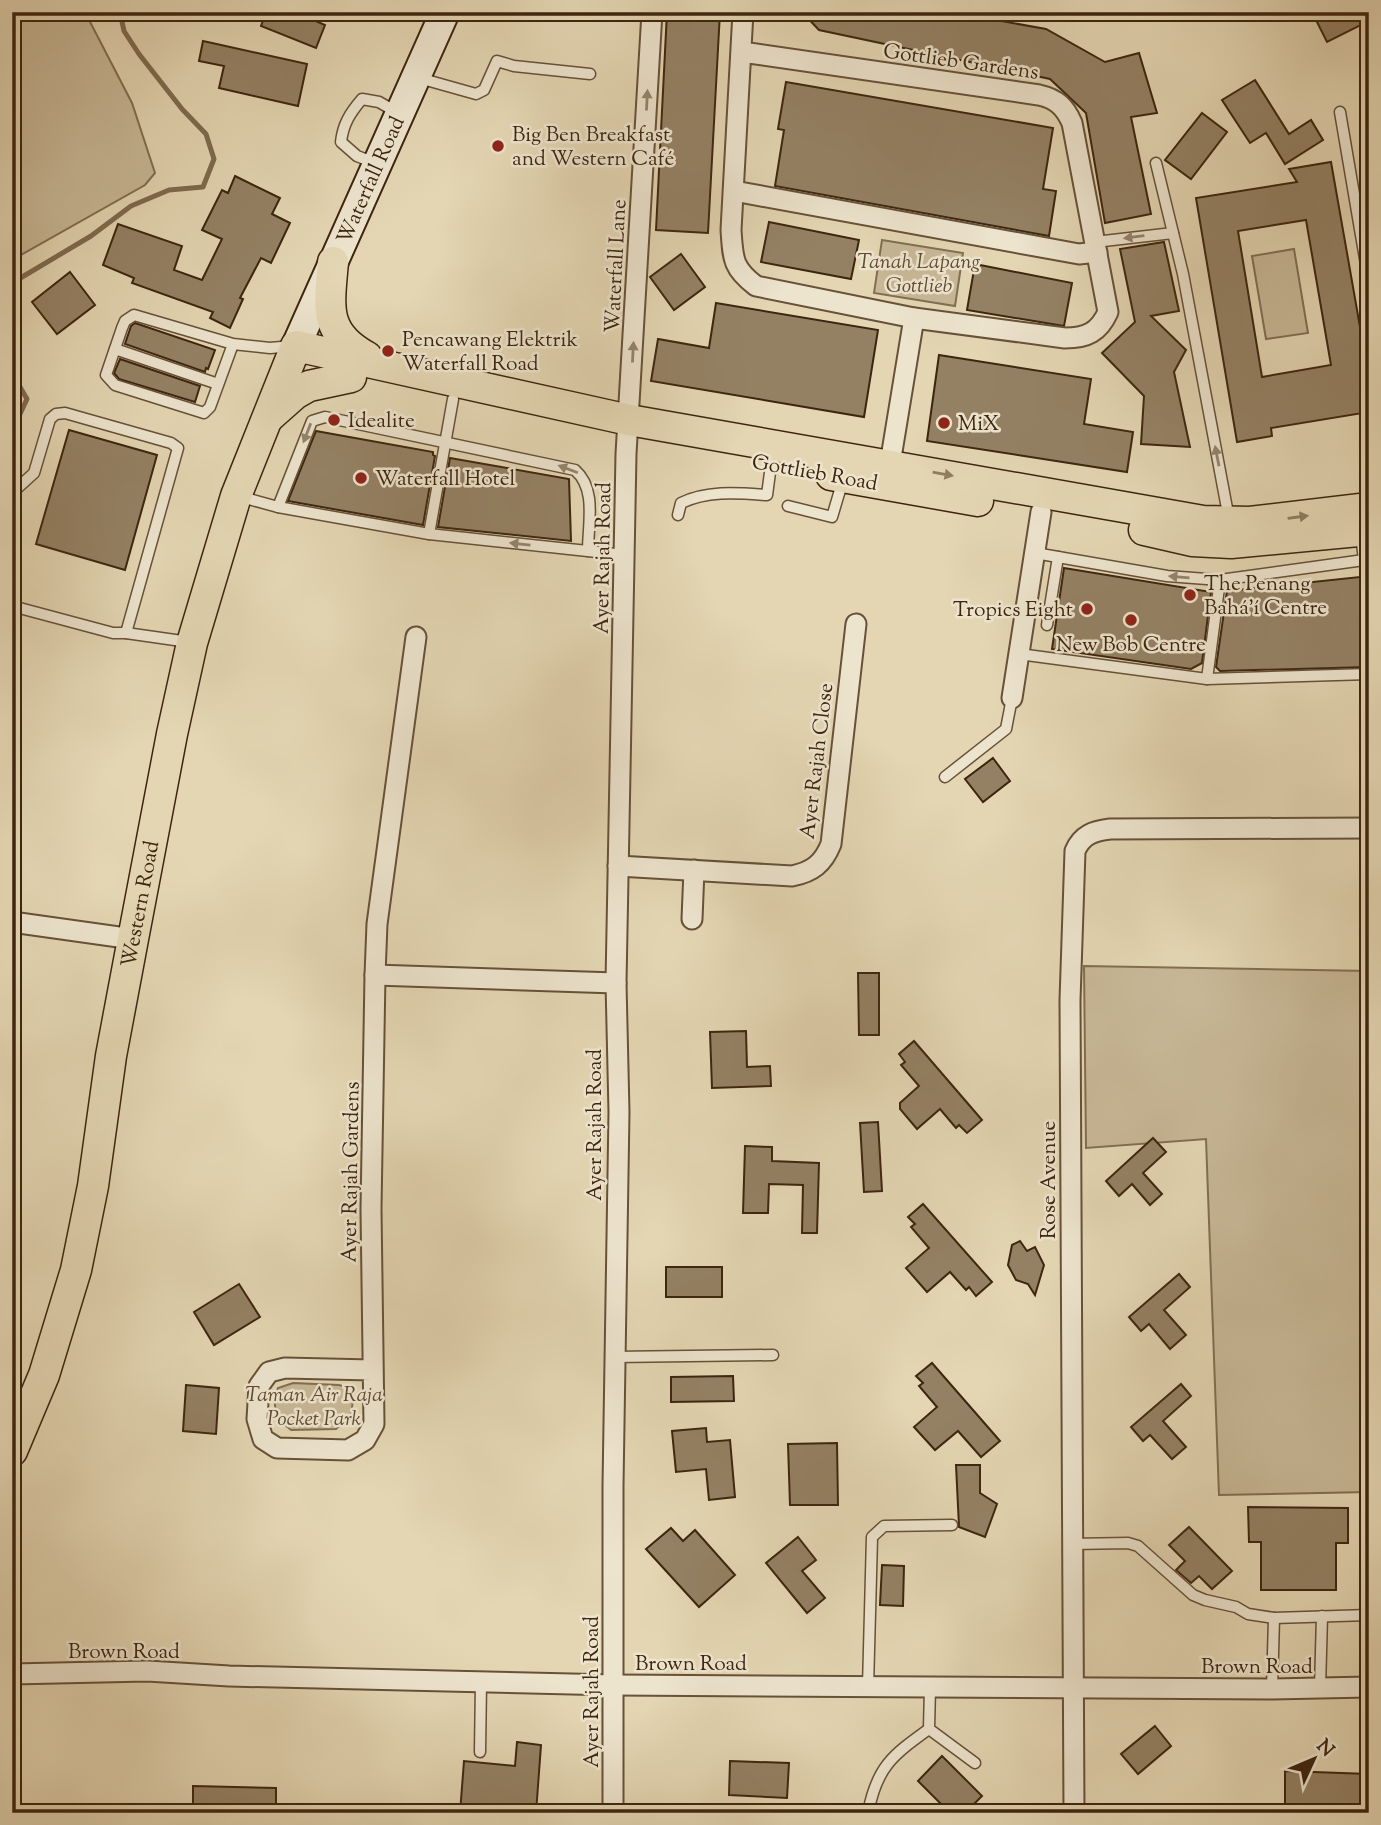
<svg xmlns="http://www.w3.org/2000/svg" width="1381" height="1825" viewBox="0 0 1381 1825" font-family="'Sorts Mill Goudy',serif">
	<rect width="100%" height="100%" fill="#e4d6b3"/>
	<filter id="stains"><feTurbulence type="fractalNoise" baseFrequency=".00286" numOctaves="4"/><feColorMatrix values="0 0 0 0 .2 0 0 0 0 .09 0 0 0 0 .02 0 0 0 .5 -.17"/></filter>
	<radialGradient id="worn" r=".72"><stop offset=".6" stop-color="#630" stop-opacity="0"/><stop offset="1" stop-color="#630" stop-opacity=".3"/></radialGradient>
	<g fill="#c8b897" stroke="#826e53" stroke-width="2">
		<path d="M12,12h78l-2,6 44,85 23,70 -10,12 -133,75z"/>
		<path d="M882,240l81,13 -8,53 -81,-13z"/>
		<path d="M1294,249l14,84 -42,6 -14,-83z"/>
		<path d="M1084,966l285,5v521l-150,3 -13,-356 -120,9z"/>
		<path d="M293,1383l46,2 7,2 7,12 -2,17 -15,13 -45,1c-15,-11 -20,-25 -13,-42z"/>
	</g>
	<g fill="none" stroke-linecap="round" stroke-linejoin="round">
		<g stroke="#7f6b50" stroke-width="5">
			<path d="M12,283l79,-47 40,-30 38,-16 34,-3 11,-28 -8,-25 -24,-25 -43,-55 -15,-23 -4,-19"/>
			<path d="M12,384l8,3 7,12 -7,15 -8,4"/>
		</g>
	</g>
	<g fill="#948164" stroke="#3d250f" stroke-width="2" fill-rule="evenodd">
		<path d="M266,12h29l30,13 -9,23 -55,-22z"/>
		<path d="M667,12h53l-12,221 -52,-3z"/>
		<path d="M802,12h149l95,17 59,33 34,-9 18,60 -26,4 20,97 -46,9 -19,-110 -36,-34 -231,-49z"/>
		<path d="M1312,12h57v9l-42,21z"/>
		<path d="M203,41l104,23 -9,42 -79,-18 5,-22 -25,-5z"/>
		<path d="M1255,80l34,54 22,-14 12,20 -38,24 -19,-31 -16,10 -28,-43z"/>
		<path d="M786,82l267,46 -10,61 13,2 -7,45 -274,-50 9,-56 -6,-1z"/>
		<path d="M1202,113l25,19 -36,47 -26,-19z"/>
		<path d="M1331,162l38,216v34l-98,16 1,8 -35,6 -41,-244 101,-16 -8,-13zM1306,220l25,145 -69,12 -24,-146z"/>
		<path d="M235,176l45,22 -8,16 18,9 -19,40 -10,-5 -21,40 3,1 -13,29 -20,-10 3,-6 -81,-29 2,-5 -31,-13 15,-41 64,22 -8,24 28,10 20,-41 -20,-9 20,-40 6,3z"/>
		<path d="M769,222l90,18 -8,39 -90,-17z"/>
		<path d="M1164,242l15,69 -28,5 35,34 -12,22 16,75 -49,-3 3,-48 -42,-43 33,-31 -15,-73z"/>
		<path d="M681,254l24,33 -31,23 -24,-33z"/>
		<path d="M975,264l97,19 -8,43 -97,-16z"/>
		<path d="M70,272l25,33 -38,29 -25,-32z"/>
		<path d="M716,303l162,27 -14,87 -213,-36 7,-42 51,9z"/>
		<path d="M135,323l80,27 -7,19 -2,-1 -1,4 -80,-28 6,-18z"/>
		<path d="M939,355l152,24 -7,45 49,8 -6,40 -200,-31z"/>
		<path d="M120,359l80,27 -5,16 -76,-23 -5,-6z"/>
		<path d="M69,430l88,25 -32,115 -89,-26z"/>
		<path d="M316,431l117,21v3l2,1 -12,69 -135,-24z"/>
		<path d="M450,458l119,21 2,62 -133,-14z"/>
		<path d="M1064,568l147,24 -9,71 -11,6 -139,-20z"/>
		<path d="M1369,576v91l-149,4 -4,-4 11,-76z"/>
		<path d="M993,758l17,23 -27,21 -18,-23z"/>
		<path d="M858,973h21v62h-20z"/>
		<path d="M746,1031l1,36 23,-1 1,20 -59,2 -2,-56z"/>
		<path d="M914,1041l68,79 -15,13 -8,-8 -3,3 -16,-19 -23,20 -17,-20v-6l19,-17 -18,-21 4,-3 -6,-8z"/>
		<path d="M878,1122l4,69 -18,1 -4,-69z"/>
		<path d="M1153,1138l13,14 -23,21 19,21 -12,11 -18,-21 -13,12 -13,-15z"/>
		<path d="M745,1146l27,1v14l47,2 -2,70h-15l1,-48 -34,-1 -1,29h-25z"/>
		<path d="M923,1204l69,78 -16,14 -7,-9 -3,3 -16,-18 -23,20 -21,-24 23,-20 -18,-21 4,-3 -7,-7z"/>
		<path d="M1020,1241l7,10 8,-4 9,18 -9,30 -7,-11 -12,-4 -8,-15 4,-20z"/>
		<rect x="666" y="1267" width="56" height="30"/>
		<path d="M1179,1274l11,13 -26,23 22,25 -16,14 -21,-25 -8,7 -12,-14z"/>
		<path d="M239,1284l21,33 -46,28 -20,-33z"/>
		<path d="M932,1363l68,78 -19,16 -23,-26 -23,19 -21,-23 23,-20 -18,-21 4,-3 -7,-7z"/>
		<path d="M733,1376l1,25 -63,1v-25z"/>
		<path d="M1181,1384l10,12 -28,25 23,26 -14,12 -22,-24 -7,6 -12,-14z"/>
		<path d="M186,1385l33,3 -3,46 -33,-3z"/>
		<path d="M706,1428l1,14 23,-2 5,57 -26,3 -3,-31 -30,3 -4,-41z"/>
		<path d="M837,1443l1,62h-48l-2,-61z"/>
		<path d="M956,1465h24v28l17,11 -12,33 -26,-10z"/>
		<path d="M1248,1507l100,1v35h-12v47h-75v-48h-12z"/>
		<path d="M1189,1527l43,44 -20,18 -13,-13 -8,7 -15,-13 9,-9 -16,-16z"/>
		<path d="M671,1528l12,13 12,-11 40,45 -36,32 -53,-58z"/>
		<path d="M798,1537l18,23 -14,11 23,27 -18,15 -41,-50z"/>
		<path d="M882,1565l22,1 -1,40 -23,-1z"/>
		<path d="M1155,1726l16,20 -33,28 -17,-20z"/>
		<path d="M517,1742l24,3 -5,68h-76l4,-52 51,5z"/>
		<path d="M942,1756l40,40 -17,17h-15l-32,-32z"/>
		<path d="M730,1761l59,2 -2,35 -58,-3z"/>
		<path d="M1285,1771l84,3v39h-84z"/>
		<path d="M193,1786l83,2v25h-83z"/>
	</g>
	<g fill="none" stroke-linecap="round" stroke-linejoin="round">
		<defs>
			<g id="lane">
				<path d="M419,78l57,16 8,-4 13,-29 17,5 76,8"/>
				<path d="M1340,112l29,170"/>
				<path d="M375,163l-18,-7 -16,-14c2,-18 9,-29 21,-43l17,3 19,11"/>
				<path d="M1156,163l27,111 46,245"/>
				<path d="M1095,242l78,-9"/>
				<path d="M233,344l-23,63 -6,6 -89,-28 -9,-10 16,-47 3,-7 9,-6 99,29 37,4 22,-2"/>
				<path d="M115,349l103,35"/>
				<path d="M12,493l22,-20 16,-54 6,-5 9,-1 106,30 7,5 -52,185"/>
				<path d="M238,496l40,11 151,27 196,21"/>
				<path d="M788,506l44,11 11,-37"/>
				<path d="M278,507l34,-86 13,-4 250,53c22,19 13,54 13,81"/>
				<path d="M678,515l3,-12c27,-13 57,-10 86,-8l4,-30"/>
				<path d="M429,534l24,-135"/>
				<path d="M1035,553l132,23 53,4 144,-20 -3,-25"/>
				<path d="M12,606l101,27h13l63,9"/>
				<path d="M1047,625l11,-68"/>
				<path d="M1019,654l188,25 162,-5"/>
				<path d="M1207,679l13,-99"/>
				<path d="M945,777l61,-48 6,-31"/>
				<path d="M614,1357l159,-2"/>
				<path d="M1072,1544l56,-1 10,3 55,49 12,5 31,7 12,7 26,4 95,-3"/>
				<path d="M868,1687l4,-150 12,-11 68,-1"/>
				<path d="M930,1687l-1,42 46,34"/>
				<path d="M1320,1688l2,-72"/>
				<path d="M1272,1689l2,-71"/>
				<path d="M480,1752l1,-70"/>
				<path d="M868,1813c9,-47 25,-58 61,-84"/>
			</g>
			<g id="street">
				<path d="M742,52l297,43c18,4 26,12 33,28l36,189c-9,20 -21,26 -43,26l-151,-20 -158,-32c-24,-18 -23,-28 -25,-56l12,-218"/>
				<path d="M734,191l345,63 18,-2"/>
				<path d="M888,476l26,-158"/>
				<path d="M1012,698l29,-186"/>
				<path d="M618,866l174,10c20,-4 31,-12 39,-32l25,-220"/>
				<path d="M692,919l2,-49"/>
				<path d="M12,922l121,17"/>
				<path d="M375,975l241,8"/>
				<path d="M372,1370l-87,-2 -16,4 -10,14 -2,33 6,20 14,9 71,2 17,-10 9,-16 -3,-215 4,-234 2,-51 39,-287"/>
				<path d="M12,1674l135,-3 82,5 385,9 658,4 97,-2"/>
				<path d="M613,1813v-327l6,-374 -3,-129 10,-529 26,-442"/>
				<path d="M1074,1813l-4,-813 5,-149c7,-16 18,-20 35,-22l259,-1"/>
			</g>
			<g id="secondary">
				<path id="s1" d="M296,346l149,-334"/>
			</g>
			<g id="primary">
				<path d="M333,262c-4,45 -10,71 34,95"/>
				<path d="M269,417l26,-23 14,-8 42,-9"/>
				<path d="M831,475l147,26"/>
				<path d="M1144,530l48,11 39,2 138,-13"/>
				<path id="s2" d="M12,1451l32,-76 32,-105 17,-84 18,-130 22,-117 39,-205 20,-91 44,-147 60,-150 333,74 574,101 47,1 119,-14"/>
			</g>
		</defs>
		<use href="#lane" stroke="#675138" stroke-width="13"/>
		<use href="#street" stroke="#675138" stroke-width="23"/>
		<use href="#secondary" stroke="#3d250f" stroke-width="32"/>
		<use href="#primary" stroke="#3d250f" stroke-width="33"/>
		<use href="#lane" stroke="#ede4ce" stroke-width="10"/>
		<use href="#street" stroke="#ede4ce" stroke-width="19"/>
		<use href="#secondary" stroke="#ede4ce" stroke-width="28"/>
		<use href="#primary" stroke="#e4d6b3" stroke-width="30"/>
	</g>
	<defs><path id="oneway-solid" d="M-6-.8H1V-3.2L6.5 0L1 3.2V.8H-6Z" transform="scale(1.75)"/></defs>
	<g fill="#95846e">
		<use href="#oneway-solid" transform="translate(647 100) rotate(-87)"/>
		<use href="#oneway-solid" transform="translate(1134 237) rotate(173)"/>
		<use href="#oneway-solid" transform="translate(633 352) rotate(-87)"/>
		<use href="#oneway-solid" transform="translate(307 433) rotate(111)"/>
		<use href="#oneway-solid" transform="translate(1217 456) rotate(-101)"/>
		<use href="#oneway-solid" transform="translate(568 469) rotate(-159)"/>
		<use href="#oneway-solid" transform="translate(520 544) rotate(-174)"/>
		<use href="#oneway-solid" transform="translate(1179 577) rotate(-175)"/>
	</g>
	<g fill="#907e61">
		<use href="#oneway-solid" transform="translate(943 474) rotate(10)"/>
		<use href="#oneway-solid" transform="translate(1298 517) rotate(-8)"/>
	</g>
	<g fill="#8f2418" stroke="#ede4ce" stroke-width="2.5">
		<circle cx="498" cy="146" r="7"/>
		<circle cx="388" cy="351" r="7"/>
		<circle cx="334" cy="420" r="7"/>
		<circle cx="944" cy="423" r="7"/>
		<circle cx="361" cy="478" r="7"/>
		<circle cx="1190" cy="595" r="7"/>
		<circle cx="1087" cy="609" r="7"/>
		<circle cx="1131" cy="620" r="7"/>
	</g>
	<g text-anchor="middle" stroke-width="5" stroke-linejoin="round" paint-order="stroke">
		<g font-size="21" fill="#3d250f" stroke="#ede4ce">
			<text transform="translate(961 61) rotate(8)" y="7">Gottlieb Gardens</text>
			<text dy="7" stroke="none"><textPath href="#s1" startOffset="182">Waterfall Road</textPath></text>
			<text transform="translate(615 266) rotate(-87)" y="7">Waterfall Lane</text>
			<text transform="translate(815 472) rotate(10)" y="7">Gottlieb Road</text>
			<text transform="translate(602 558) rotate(-89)" y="7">Ayer Rajah Road</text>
			<text transform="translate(816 761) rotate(-83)" y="7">Ayer Rajah Close</text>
			<text dy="7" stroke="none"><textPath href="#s2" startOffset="564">Western Road</textPath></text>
			<text transform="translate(594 1125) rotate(-90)" y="7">Ayer Rajah Road</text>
			<text transform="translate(350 1172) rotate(-89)" y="7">Ayer Rajah Gardens</text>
			<text transform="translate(1048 1180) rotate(-90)" y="7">Rose Avenue</text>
			<text x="124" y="1658">Brown Road</text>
			<text x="691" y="1670">Brown Road</text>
			<text x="1257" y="1673">Brown Road</text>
			<text transform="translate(591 1692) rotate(-90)" y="7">Ayer Rajah Road</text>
		</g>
		<g font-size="21" fill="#3d250f" stroke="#ede4ce" text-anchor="start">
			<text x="512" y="141">Big Ben Breakfast<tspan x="512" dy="24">and Western Café</tspan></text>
			<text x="402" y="346">Pencawang Elektrik<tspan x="402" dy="24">Waterfall Road</tspan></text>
			<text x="348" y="427">Idealite</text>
			<text x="958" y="430">MiX</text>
			<text x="375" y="485">Waterfall Hotel</text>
			<text x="1204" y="590">The Penang<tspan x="1204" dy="24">Bahá’í Centre</tspan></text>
			<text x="1073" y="616" text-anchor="end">Tropics Eight</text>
			<text x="1131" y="651" text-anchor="middle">New Bob Centre</text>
		</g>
		<g font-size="21" font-style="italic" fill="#604a31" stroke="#ede4ce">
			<text x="919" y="268">Tanah Lapang<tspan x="919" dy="24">Gottlieb</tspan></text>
			<text x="314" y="1401">Taman Air Raja<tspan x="314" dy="24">Pocket Park</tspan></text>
		</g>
	</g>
	<rect width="1381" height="1825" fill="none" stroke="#e4d6b3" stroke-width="42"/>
	<rect x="14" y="14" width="1353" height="1797" fill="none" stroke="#3d250f" stroke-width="3.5"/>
	<rect x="21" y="21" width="1339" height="1783" fill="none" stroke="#3d250f" stroke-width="2"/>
	<g transform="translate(1314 1759) rotate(46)" stroke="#ede4ce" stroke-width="5" paint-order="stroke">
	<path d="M0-5L12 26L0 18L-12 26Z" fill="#3d250f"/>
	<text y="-10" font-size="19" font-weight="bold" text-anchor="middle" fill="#3d250f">N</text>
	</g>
	<rect width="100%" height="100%" filter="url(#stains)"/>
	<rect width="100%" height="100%" fill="url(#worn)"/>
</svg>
